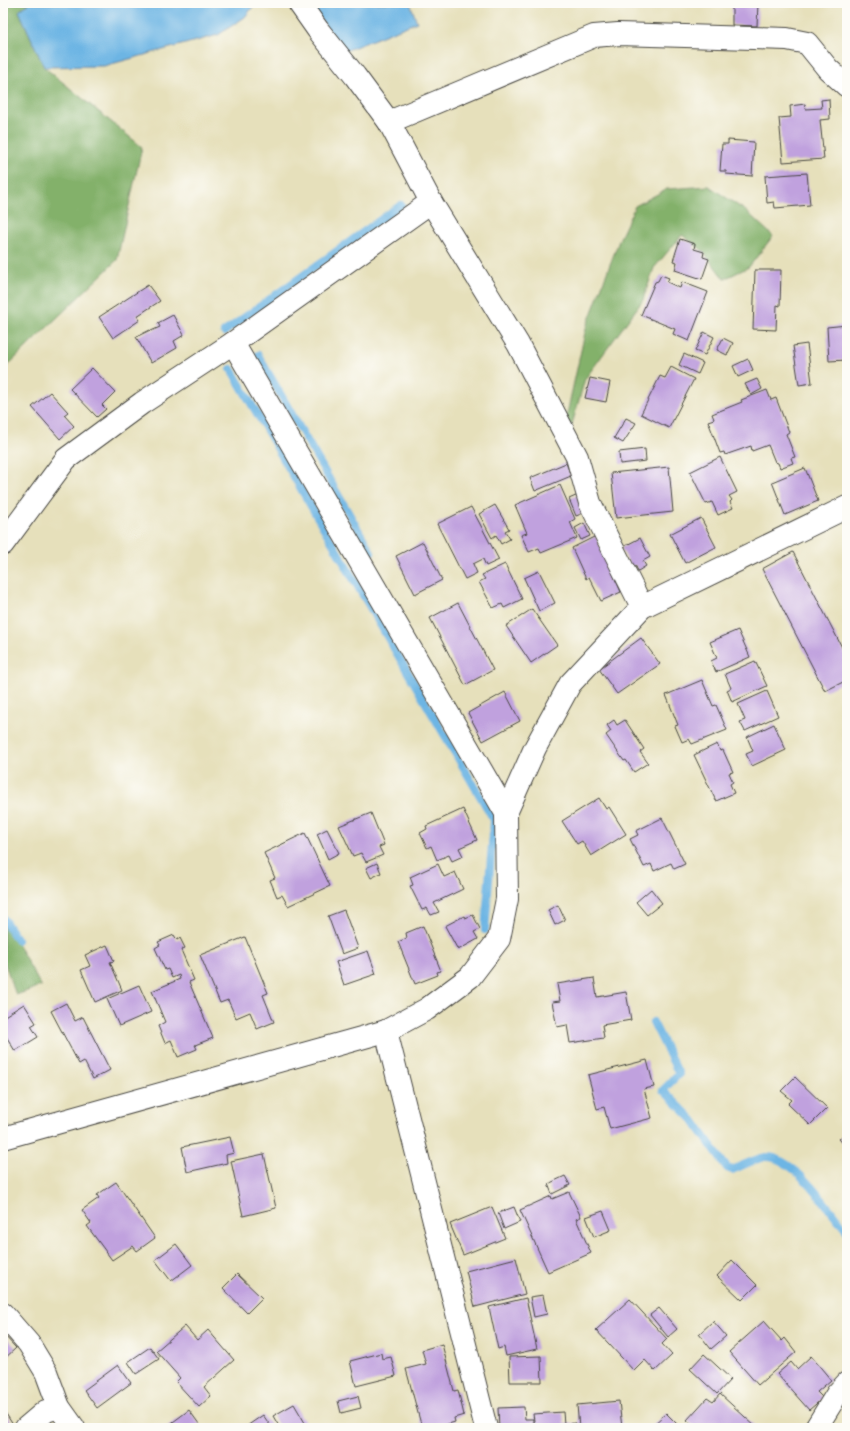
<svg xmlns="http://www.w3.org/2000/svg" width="850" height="1431" viewBox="0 0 850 1431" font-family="Delius,sans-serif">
	<rect width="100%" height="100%" fill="#fdfcf7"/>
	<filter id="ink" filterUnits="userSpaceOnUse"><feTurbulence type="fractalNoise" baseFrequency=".025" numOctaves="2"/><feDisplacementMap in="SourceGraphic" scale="8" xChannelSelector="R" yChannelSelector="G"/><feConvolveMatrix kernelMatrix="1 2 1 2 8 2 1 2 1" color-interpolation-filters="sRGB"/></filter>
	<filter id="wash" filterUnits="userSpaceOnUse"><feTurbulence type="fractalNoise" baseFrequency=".012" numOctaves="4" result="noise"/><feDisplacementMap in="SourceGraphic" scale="16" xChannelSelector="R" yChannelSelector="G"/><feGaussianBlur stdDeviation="0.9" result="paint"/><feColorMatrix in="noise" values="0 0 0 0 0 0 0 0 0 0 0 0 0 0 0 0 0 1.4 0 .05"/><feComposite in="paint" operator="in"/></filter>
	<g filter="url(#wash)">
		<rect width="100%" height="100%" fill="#e6e0bb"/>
		<g fill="#83b16a" stroke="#576e4a">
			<path d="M3,3h26l-10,8 25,56 98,80 -25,113 -114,110z"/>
			<path d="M709,186l37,25 27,25 -24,31 -25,12 -22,-29 -20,-15 -28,33 -11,32 -58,79 -14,49 -5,-10 20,-90 34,-90 15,-32 32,-17z"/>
			<path d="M3,918l38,68 -25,9 -13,-36z"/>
		</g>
		<g fill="#6db5e4" stroke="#4c7088">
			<path d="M29,3h227l-11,14 -27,18 -114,31 -60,1 -25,-56z"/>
			<path d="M308,3h102l7,19 -72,29z"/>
		</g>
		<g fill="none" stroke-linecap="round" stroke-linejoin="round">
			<g stroke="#6db5e4" stroke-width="8">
				<path d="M224,332l177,-127"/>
				<path d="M258,355l113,197"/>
				<path d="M231,369l263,451 -9,110"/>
				<path d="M3,918l14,22"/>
				<path d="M653,1022l26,52 -16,16 30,30 34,48 5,2c7,-3 29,-14 35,-13 28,0 63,54 80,74"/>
			</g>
		</g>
		<g id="blocks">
			<g fill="#c0a1de">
				<path d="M732,3h26l-1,23 -25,-1z"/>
				<path d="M829,99l1,20 -10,1 4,39 -41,3 -4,-44 12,-1 -1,-11 15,-2 1,5 16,-1 -1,-8z"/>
				<path d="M728,140l26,2 -2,34 -26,-2v-3h-6l2,-27h6z"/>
				<path d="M807,173l3,32 -35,3 -1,-6 -7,1 -2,-27z"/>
				<path d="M680,239l15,5 -1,5 10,3 -1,5 6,2 -7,20 -27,-9 2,-8 -4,-1z"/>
				<path d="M755,270h26l-1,36 -3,-1 -1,25 -23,-1z"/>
				<path d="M661,275l8,3 -2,4 13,6 2,-6 26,10 -19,49 -16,-7 2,-5 -34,-14 14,-33 3,-1z"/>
				<path d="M148,285l12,16 -23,15 3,4 -27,18 -14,-21z"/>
				<path d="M173,315l11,20 -10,6 3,7 -26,15 -15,-26 14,-7 1,1 9,-4 -2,-4z"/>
				<path d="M847,325v35l-18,1 -2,-34z"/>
				<path d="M704,332l10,5 -9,18 -10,-4z"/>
				<path d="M723,338l10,5 -6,12 -10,-5z"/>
				<path d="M807,344l5,39 -13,2 -6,-39z"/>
				<path d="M684,354l19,9 -5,11 -19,-9z"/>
				<path d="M748,359l5,11 -15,7 -5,-11z"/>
				<path d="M671,367l23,12 -25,49 -28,-14 19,-38 5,2z"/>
				<path d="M92,368l23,24 -13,13 4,4 -9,8 -27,-28z"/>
				<path d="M590,378l20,4 -4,20 -21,-4z"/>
				<path d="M757,379l5,10 -11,6 -6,-11z"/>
				<path d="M767,390l4,10 5,-2 13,34 -3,2 9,23 -4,1 2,5 -13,5 -2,-5 -3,-1 -7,-17 -16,6 -1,-5 -26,9 -1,-3 -4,1 -12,-32 6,-2 -2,-5 30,-12 -1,-2z"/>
				<path d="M50,392l18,20 -4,3 10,11 -14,13 -28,-32z"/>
				<path d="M626,418l10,5 -13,20 -9,-5z"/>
				<path d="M645,449l1,12 -26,3 -1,-12z"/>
				<path d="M720,457l17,35 -8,4 3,4 -2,2 3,6 -15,7 -6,-13 -6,2 -16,-32z"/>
				<path d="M566,463l5,13 -36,15 -5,-13z"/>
				<path d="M669,467l4,45 -57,6 -5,-45z"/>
				<path d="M805,468l13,33 -33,14 -13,-33z"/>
				<path d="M560,485l15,34 -5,3 7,16 -36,15 -2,-5 -10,4 -8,-17 6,-2 -12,-28z"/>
				<path d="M578,495l8,17 -10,4 -7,-17z"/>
				<path d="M495,505l14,24 -4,2 5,8 -9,5 -5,-9 -4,3 -13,-24z"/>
				<path d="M471,507l28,53 -13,6 -3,-7 -10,5 4,9 -12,6 -28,-55z"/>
				<path d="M701,518l15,29 -31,16 -15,-29z"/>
				<path d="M584,523l6,13 -9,4 -6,-12z"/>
				<path d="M596,536l25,56 -20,9 -12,-24 -3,2 -14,-31z"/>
				<path d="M640,538l10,19 -7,4 3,5 -8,5 -3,-6 -4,2 -10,-19z"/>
				<path d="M423,542l19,38 -27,14 -19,-38z"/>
				<path d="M793,552l54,105v23l-22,11 -63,-122z"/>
				<path d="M505,564l17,35 -18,9 -2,-4 -9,4 -14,-26 6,-3 -3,-4z"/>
				<path d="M539,571l16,32 -16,8 -15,-33z"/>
				<path d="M458,603l35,67 -28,15 -35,-67z"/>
				<path d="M532,609l25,36 -26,18 -25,-37z"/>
				<path d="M738,630l12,27 -34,15 -5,-11 6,-3 -7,-16z"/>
				<path d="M641,638l19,26 -43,30 -18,-25z"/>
				<path d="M755,661l12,25 -35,16 -5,-12 4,-2 -6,-14z"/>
				<path d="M702,680l11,26 3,-1 11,25 -35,14 -3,-5 -7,3 -7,-16 3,-1 -12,-30z"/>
				<path d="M767,691l11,25 -33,15 -5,-9 5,-2 -7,-16z"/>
				<path d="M505,692l15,29 -37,20 -15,-28z"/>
				<path d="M614,720l3,5 8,-5 19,29 -4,3 8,11 -14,9 -8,-12 -2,1 -18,-26 5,-4 -4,-6z"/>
				<path d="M774,724l12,26 -34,16 -6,-12 7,-3 -6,-14z"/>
				<path d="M717,744l3,7 3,-1 10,22 -4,1 4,9 -3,2 4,9 -18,8 -22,-46z"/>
				<path d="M599,798l7,11 3,-2 17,27 -35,22 -9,-15 -5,3 -15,-23z"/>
				<path d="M463,809l14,31 -18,8 4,8 -11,5 -3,-6 -12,5 -6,-14 -4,2 -7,-15 7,-4 -1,-3z"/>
				<path d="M371,813l13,32 -5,2 4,8 -17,7 -5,-9 -8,3 -14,-30z"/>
				<path d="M662,818l23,46 -11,5 -3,-6 -17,8 -3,-7 -7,3 -14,-28 8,-4 -2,-4z"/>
				<path d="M327,829l12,24 -11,6 -11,-25z"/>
				<path d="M305,833l25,53 -42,20 -6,-11 -5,2 -7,-17 5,-2 -11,-25z"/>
				<path d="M377,863l4,10 -10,5 -5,-10z"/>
				<path d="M438,864l6,13 11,-5 8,17 -29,14 5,9 -8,3 -4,-7 -5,2 -12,-24 3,-1 -3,-8z"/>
				<path d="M651,889l11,14 -15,12 -11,-13z"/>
				<path d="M558,905l7,15 -10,5 -7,-15z"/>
				<path d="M344,910l14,38 -16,6 -14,-38z"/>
				<path d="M473,915l7,14 -6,3 4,7 -20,11 -13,-24 19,-10 1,2z"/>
				<path d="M423,926l18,45 -4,1 1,3 -23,9 -17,-42 9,-4 -1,-5z"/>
				<path d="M174,935l3,5 3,-2 5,10 -4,2 13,30 -5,2 24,56 -18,7 2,4 -19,8 -7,-17 -6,3 -7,-17 7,-4 -13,-31 28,-12 -1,-4 -7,3 -4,-9 -3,1 -10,-22 5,-3 -2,-3z"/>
				<path d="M245,937l23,56 -5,2 11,27 -17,7 -7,-17 -14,6 -8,-18 -8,3 -20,-48z"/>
				<path d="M107,945l7,16 -4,1 12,28 -27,12 -14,-32 9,-4 -5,-11z"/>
				<path d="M368,951l8,23 -32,11 -8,-23z"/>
				<path d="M594,978l3,19 29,-5 5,28 -29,5 2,13 -34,5 -3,-18 -10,2 -5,-25 8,-1 -3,-17z"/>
				<path d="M139,985l12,27 -32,14 -12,-27z"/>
				<path d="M66,1003l9,18 8,-4 27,53 -17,9 -9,-18 -5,3 -28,-53z"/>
				<path d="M24,1004l12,19 -5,3 7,11 -23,14 -12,-20v-14z"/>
				<path d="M647,1060l7,27 -10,2 8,29 -42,11 -6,-22 -7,2 -9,-34z"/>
				<path d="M795,1077l32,31 -17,17 -22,-21 4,-4 -11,-9z"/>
				<path d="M847,1132v16l-8,-9z"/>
				<path d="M230,1137l4,16 -8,2 1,8 -40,9 -5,-25z"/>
				<path d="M264,1154l12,54 -33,8 -12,-55z"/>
				<path d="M565,1176l5,9 -18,9 -4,-10z"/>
				<path d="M116,1182l39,56 -18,13 -4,-5 -21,14 -25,-34 4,-3 -9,-13 17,-12 -2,-3z"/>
				<path d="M569,1192l12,25 -5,2 15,34 -43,19 -28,-62 31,-14 1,3z"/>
				<path d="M492,1207l13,31 -42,17 -13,-31z"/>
				<path d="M514,1207l6,15 -16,7 -6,-16z"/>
				<path d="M603,1211l8,19 -17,7 -8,-20z"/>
				<path d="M176,1244l16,21 -21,16 -16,-21z"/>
				<path d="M516,1258l9,36 -50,13 -9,-36z"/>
				<path d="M732,1260l25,25 -15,15 -25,-24z"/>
				<path d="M237,1274l25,24 -15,15 -24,-25z"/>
				<path d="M543,1295l4,19 -13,3 -4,-20z"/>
				<path d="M526,1298l11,51 -31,7 -2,-9 -6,2 -9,-42z"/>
				<path d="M630,1299l37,40 -5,5 10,11 -17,16 -10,-11 -11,11 -38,-41z"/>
				<path d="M659,1308l18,21 -9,8 -18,-22z"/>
				<path d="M713,1321l13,15 -15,13 -12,-15z"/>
				<path d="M764,1321l18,20 3,-3 11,14 -38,33 -29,-33z"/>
				<path d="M185,1326l12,14 11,-10 26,30 -30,27 7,9 -12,11 -23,-25 4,-4 -24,-27z"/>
				<path d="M3,1334l13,14 -13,12z"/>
				<path d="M442,1344l12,47 4,-1 6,25 -10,3 1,4 -21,6h-12l-16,-59 20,-5 -4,-14z"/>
				<path d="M150,1347l9,12 -23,15 -8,-12z"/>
				<path d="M381,1353l1,6 9,-2 5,19 -40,10 -6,-25z"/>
				<path d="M704,1354l27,25 -14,15 -27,-25z"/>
				<path d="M541,1356l1,26h-32l-1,-25z"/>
				<path d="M811,1356l20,24 -14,12 6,6 -14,12 -32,-36 14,-12 6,7z"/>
				<path d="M118,1365l13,18 -34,25 -13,-18z"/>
				<path d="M720,1394l37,34h-61l-9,-8 20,-22 6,4z"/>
				<path d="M358,1396l3,12 -20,5 -3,-12z"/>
				<path d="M619,1401l3,27h-43l-2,-23z"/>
				<path d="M294,1404l14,24h-28l-7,-12z"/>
				<path d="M524,1407l1,12h8v9h-34l-1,-20z"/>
				<path d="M3,1409l10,16 -6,3h-4z"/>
				<path d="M189,1410l13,18h-37z"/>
				<path d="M563,1412l1,12 12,-1v5h-41l-2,-14z"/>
				<path d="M666,1413l15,15h-31z"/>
				<path d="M263,1415l9,13h-28z"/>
			</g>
		</g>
	</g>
	<g filter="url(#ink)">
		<use href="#blocks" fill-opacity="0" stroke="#474641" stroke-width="1"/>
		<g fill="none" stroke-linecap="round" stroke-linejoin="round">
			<defs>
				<g id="minor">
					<path d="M299,3l19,27 37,46 34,46 42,80 87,142 59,113 13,46 52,104"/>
					<path d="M389,122l205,-86 24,-2 169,5 20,4 21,26 19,17"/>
					<path d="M233,343l273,470"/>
					<path d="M3,544l63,-85 76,-56 91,-60 198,-141"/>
					<path d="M386,1031l100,397"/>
					<path d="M3,1138l383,-107 41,-22 43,-32 29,-38 8,-40 -1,-86 29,-65 35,-64 72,-77 205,-100"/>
					<path d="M3,1314l26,30 17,28 13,35 15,21"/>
					<path d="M26,1428l20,-17 13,-4"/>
					<path d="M816,1428l21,-34 10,-11"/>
				</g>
			</defs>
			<use href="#minor" stroke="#474641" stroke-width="24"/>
			<use href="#minor" stroke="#fff" stroke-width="22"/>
		</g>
	</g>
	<rect width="850" height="1431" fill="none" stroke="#fdfcf7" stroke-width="16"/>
</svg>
